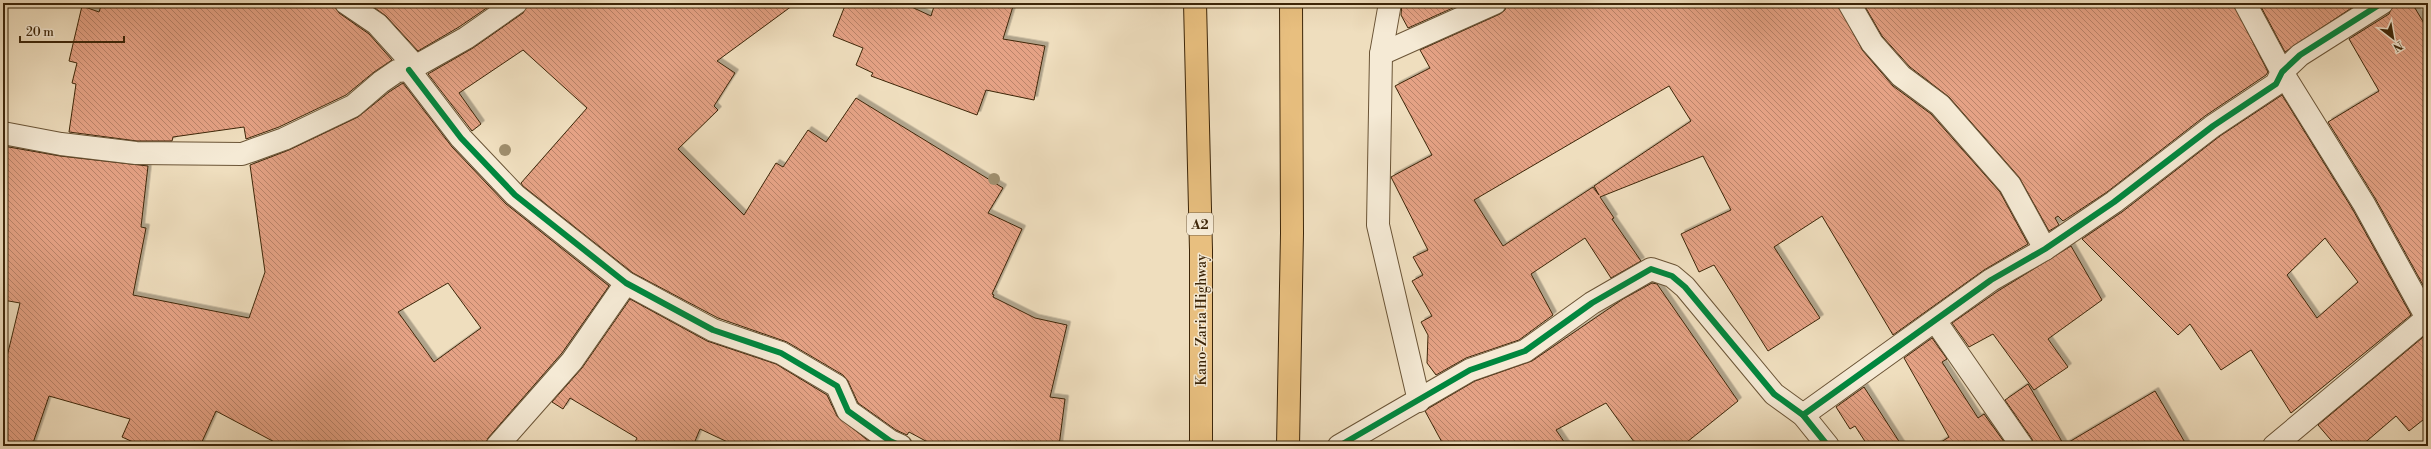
<svg xmlns="http://www.w3.org/2000/svg" width="2431" height="449" viewBox="0 0 2431 449" font-family="'Libre Bodoni',serif">
	<defs>
		<pattern id="building-back-hatch" width="6" height="6" patternUnits="userSpaceOnUse"><rect width="6" height="6" fill="#e5a285"/><path d="M-1 5l2 2M0 0l6 6M5-1l2 2" fill="none" stroke="#bb846b"/></pattern>
		<filter id="shadow"><feDropShadow dx="3.5" dy="-3.5" stdDeviation="0" flood-color="#0004"/></filter>
	</defs>
	<rect width="100%" height="100%" fill="#efdebe"/>
	<filter id="stains"><feTurbulence type="fractalNoise" baseFrequency=".005" numOctaves="4"/><feColorMatrix values="0 0 0 0 .2 0 0 0 0 .09 0 0 0 0 .02 0 0 0 .5 -.17"/></filter>
	<radialGradient id="worn" r=".72"><stop offset=".6" stop-color="#630" stop-opacity="0"/><stop offset="1" stop-color="#630" stop-opacity=".3"/></radialGradient>
	<g fill="url(#building-back-hatch)" stroke="#3d2609" fill-rule="evenodd" filter="url(#shadow)">
		<path d="M102,3h232l5,10 30,21 23,26 -18,12 -28,23 -67,32 -33,12 -2,-12 -71,10 -1,4h-35l-68,-9 7,-48 -4,-1 5,-20 -8,-2 13,-55 17,6z"/>
		<path d="M368,3h126l-35,24 -41,24 -32,-35z"/>
		<path d="M528,3h268l-79,58 18,12 -21,33 4,4 -40,39 66,66 32,-52 7,4 25,-37 18,12 30,-44 147,90 -15,25 34,16 -30,65 2,1 -1,2 42,21 32,7 -17,72 15,2 -6,47h-124l-26,-14 -2,3 -11,-5 -38,-27 -10,-22 -5,-6 -56,-33 -69,-24 -85,-45 -110,-87 -2,-3 66,-75 -64,-58 -64,43 22,31 -9,7 -44,-57 45,-26 50,-35z"/>
		<path d="M846,3h57l28,13 4,-13h79l-11,36 42,7 -11,54 -48,-10 -9,25 -106,-39 2,-3 -17,-8 7,-17 -30,-12z"/>
		<path d="M1402,3h62l-56,25 -7,-13z"/>
		<path d="M1507,3h330l26,48 30,35 38,28 69,78 28,52 -44,26 -91,65 -71,-119 -48,31 46,71 -52,33 -54,-86 -15,7 -18,-38 50,-24 -28,-54 -103,41 14,21 -2,1 29,42 -30,17 -26,-40 -54,36 22,41 -34,25 -53,18 -30,17 -9,-12 1,-28 -7,-13 11,-6 -20,-35 11,-6 -10,-18 15,-7 -37,-73 41,-22 -37,-69 35,-18 -10,-18 80,-36 5,-4zM1669,86l22,35 -97,65 5,9 -6,-8 -90,59 -29,-46z"/>
		<path d="M1863,3h370l35,69 -2,3 -61,41 -98,76 -44,29 -5,-5 -3,2 4,7 -10,6 -30,-54 -70,-80 -39,-30 -28,-31z"/>
		<path d="M2259,3h100l-74,49z"/>
		<path d="M2394,3h18l16,27v264l-53,-96 -47,-76 51,-31 -30,-52 40,-25z"/>
		<path d="M403,83l49,64 54,57 103,82 -47,67 -74,85 -3,8h-203l-66,-35 -16,35h-58l-20,-9 8,-18 -81,-23 -17,50h-29v-73l17,-70 -17,-3v-154l57,10 88,10 -7,61 5,1 -13,67 116,23 16,-46 -15,-107 39,-15 69,-33 31,-25zM448,283l33,45 -47,34 -36,-50z"/>
		<path d="M2282,95l71,115 58,105 -120,98 -40,-63 -30,20 -31,-46 -12,11 -96,-96 40,-27 98,-76zM2325,238l33,44 -41,36 -30,-43z"/>
		<path d="M2071,246l31,54 -54,39 20,28 -34,23 -41,-56 -24,13 -17,-24 46,-32z"/>
		<path d="M1652,283l5,1 81,117 -56,45h-45l-31,-43 -50,27 11,16h-123l-19,-35 4,-3 46,-27 57,-20 91,-62z"/>
		<path d="M630,299l77,42 69,23 51,31 10,21 33,26 -1,4h-133l-36,-17 -7,17h-60l4,-8 -67,-40 -7,11 -11,-7 30,-34z"/>
		<path d="M2428,333v83l-19,15 -13,-15 -35,30h-25l-18,-21z"/>
		<path d="M1932,338l15,21 -5,3 36,56 6,-4 23,32h-72l14,-9 -45,-79z"/>
		<path d="M2028,384l36,61 91,-54 32,55h-153l-2,-7 -27,-39z"/>
		<path d="M1864,387l38,59h-34l-13,-20 -5,3 -14,-22z"/>
	</g>
	<g fill="none" stroke-linecap="round" stroke-linejoin="round">
		<defs>
			<g id="minor">
				<path d="M346,3l31,21 38,42"/>
				<path d="M1390,3l-9,51 -3,171 41,176"/>
				<path d="M1849,3l23,40 29,33 39,29 70,80 35,64"/>
				<path d="M2245,3l37,69 82,132 64,116"/>
				<path d="M1381,54l114,-51"/>
				<path d="M409,70l52,68 54,57 111,88 87,47 68,23 56,33 11,25 42,30 11,5"/>
				<path d="M3,133l58,11 75,9 106,1 42,-15 69,-33 28,-24 16,-11 12,-1 57,-32 50,-35"/>
				<path d="M1936,322l86,124"/>
				<path d="M1803,415l188,-135 54,-31 69,-47 99,-76 63,-42 6,-12 18,-17 82,-52"/>
				<path d="M497,446l75,-85 54,-78"/>
				<path d="M1339,446l131,-76 55,-19 67,-48 59,-34 21,7 13,11 89,107 29,21 25,31"/>
				<path d="M2274,446l153,-128"/>
			</g>
			<g id="trunk">
				<path d="M1195,3l6,247v196"/>
				<path d="M1288,446l4,-213 -1,-230"/>
			</g>
		</defs>
		<use href="#minor" stroke="#6a5436" stroke-width="24"/>
		<use href="#trunk" stroke="#3d2609" stroke-width="24"/>
		<use href="#minor" stroke="#f5ead5" stroke-width="22"/>
		<use href="#trunk" stroke="#e8bf7f" stroke-width="22"/>
		<defs>
			<g id="cycleway">
				<path d="M409,70l52,68 54,57 111,88 87,47 68,23 56,33 11,25 42,30 11,5"/>
				<path d="M1803,415l188,-135 54,-31 69,-47 99,-76 63,-42 6,-12 18,-17 82,-52"/>
				<path d="M1339,446l131,-76 55,-19 67,-48 59,-34 21,7 13,11 89,107 29,21 25,31"/>
			</g>
		</defs>
		<use href="#cycleway" stroke="#f5ead5" stroke-width="8"/>
		<use href="#cycleway" stroke="#00873e" stroke-width="6"/>
	</g>
	<g fill="#9f8e6d">
		<circle cx="505" cy="150" r="6"/>
		<circle cx="994" cy="179" r="6"/>
	</g>
	<g text-anchor="middle" stroke-width="3" stroke-linejoin="round" paint-order="stroke">
		<rect fill="#f5ead5" stroke="#746146" stroke-width="1" x="1187" y="213" width="26" height="22" rx="3"/>
		<g font-size="13" font-weight="bold" fill="#3d2609">
			<text x="1200" y="229">A2</text>
		</g>
		<g font-size="14" fill="#3d2609" stroke="#f5ead5">
			<text transform="translate(1201 320) rotate(-90)" y="5">Kano-Zaria Highway</text>
		</g>
	</g>
	<rect width="2431" height="449" fill="none" stroke="#efdebe" stroke-width="16"/>
	<rect x="4" y="4" width="2423" height="441" fill="none" stroke="#3d2609" stroke-width="2"/>
	<rect x="8" y="8" width="2415" height="433" fill="none" stroke="#3d2609"/>
	<g transform="translate(2393 38) rotate(149)" stroke="#f5ead5" stroke-width="3" paint-order="stroke">
	<path d="M0-3L7 15L0 10L-7 15Z" fill="#3d2609"/>
	<text y="-6" font-size="11" font-weight="bold" text-anchor="middle" fill="#3d2609">N</text>
	</g>
	<path d="M20 36v6h104v-6" fill="none" stroke="#3d2609" stroke-width="2"/>
	<text x="26" y="36" font-size="12" fill="#3d2609" stroke="#f5ead5" stroke-width="3" paint-order="stroke">20 m</text>
	<rect width="100%" height="100%" filter="url(#stains)"/>
	<rect width="100%" height="100%" fill="url(#worn)"/>
</svg>
